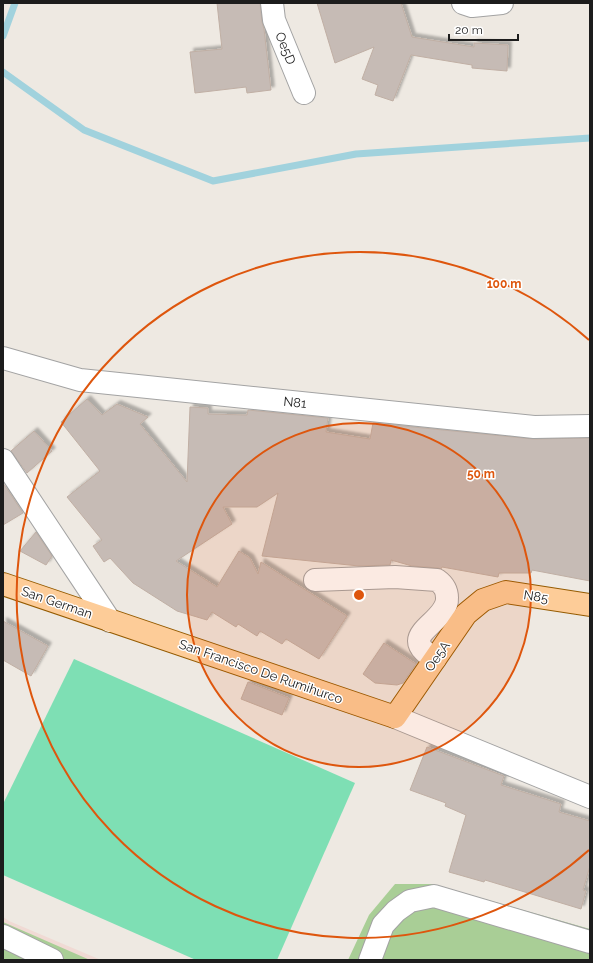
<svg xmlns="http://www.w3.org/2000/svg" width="593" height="963" viewBox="0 0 593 963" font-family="Raleway,sans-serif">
	<defs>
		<filter id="shadow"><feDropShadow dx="3.5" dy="-3.5" stdDeviation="1" flood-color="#0004"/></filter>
	</defs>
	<rect width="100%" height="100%" fill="#eee9e2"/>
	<path fill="#f0dad4" d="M3,917l6,4 92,39h-98z"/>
	<g fill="#a9ce96">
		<path d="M395,884h37l158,45v31h-242l21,-45z"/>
		<path d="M3,922l87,38h-87z"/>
	</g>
	<path fill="#7edfb4" d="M74,659l281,124 -78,177h-81l-193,-85v-71z"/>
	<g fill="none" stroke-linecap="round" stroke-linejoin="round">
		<g stroke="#a1d2dd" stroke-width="7">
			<path d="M3,36l12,-33"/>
			<path d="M3,72l81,58 129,51 143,-27 234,-16"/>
		</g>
	</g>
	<g fill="#c6bbb5" stroke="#c0afa4" filter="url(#shadow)">
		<path d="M217,3h43l2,19 2,7 7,61 -24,3 -1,-6 -51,6 -5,-41 32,-3z"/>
		<path d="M317,3h84l11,34 62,10v-4l34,2 -1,26 -35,-3v-3l-61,-10 -18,46 -18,-6 3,-10 -16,-6 12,-32 -39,16z"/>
		<path d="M87,399l15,16 15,-11 31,13 -8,7 47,58 3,-75 18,1v6l39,1 1,-5 80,8 -2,14 44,7 3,-16 160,16 57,-1v143l-58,-11 -1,3h-32l-1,4 -56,-10 -1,2 -3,-1 -26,-2 -21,-6 -1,5 -31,1 -97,-10 16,-63 -21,14h-34l9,17 -56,37 41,26 22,-36 11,7 8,16 3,-12 86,54 -28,43 -33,-20 -4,5 -22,-13 -3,5 -19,-12 -2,3 -24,-15 -5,8 -30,-9 -44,-28 -23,-25 -6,4 -11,-16 9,-6 -35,-43 33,-26 -39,-49z"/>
		<path d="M34,431l18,20 -25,22 -16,-22z"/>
		<path d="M3,483l20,30 -20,12z"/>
		<path d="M36,532l16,24 -6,9 -26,-14z"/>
		<path d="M3,621l45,25 -17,30 -28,-16z"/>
		<path d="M384,643l32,21 -13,19 -6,2 -22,-2 -12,-9z"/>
		<path d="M248,682l41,16 -7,17 -41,-16z"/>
		<path d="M427,747l77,29 -3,9 60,19 -2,8 31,9v45l-7,24 3,1 -5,18 -96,-29 -1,2 -35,-10 17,-57 -21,-9 1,-3 -36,-13z"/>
	</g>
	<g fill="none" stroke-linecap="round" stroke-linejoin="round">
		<defs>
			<g id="minor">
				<path d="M272,3l2,17 30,73"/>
				<path d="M463,3l9,3 30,-3"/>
				<path d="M3,358l77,22 454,47 56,-1"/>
				<path d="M3,460l107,161"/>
				<path d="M315,580l80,-3 42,3c7,5 10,10 10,18 1,18 -28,30 -28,43 0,8 10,14 16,18"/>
				<path d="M395,717l195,80"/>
				<path d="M3,936l49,24"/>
				<path d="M370,960l13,-35 13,-14 14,-10 24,-5 156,46"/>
			</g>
			<path id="major" d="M3,584l392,133 71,-103 17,-14 23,-8 84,13"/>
		</defs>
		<use href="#minor" stroke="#a3a3a3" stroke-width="24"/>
		<use href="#major" stroke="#955b00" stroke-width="24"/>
		<use href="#minor" stroke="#fff" stroke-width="22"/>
		<use href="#major" stroke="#fdcc98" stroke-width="22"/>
	</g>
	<circle cx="359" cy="595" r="172" fill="#de560d" fill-opacity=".12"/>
	<g fill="none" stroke="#de560d" stroke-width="2">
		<circle cx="359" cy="595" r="172"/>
		<path d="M589 850A343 343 0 1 1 589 340"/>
	</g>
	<g text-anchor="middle" stroke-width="3" stroke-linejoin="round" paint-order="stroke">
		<g font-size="13" fill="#1c1c1c" stroke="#fff">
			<text transform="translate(286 48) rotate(68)" y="5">Oe5D</text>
			<text transform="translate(295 402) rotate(6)" y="5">N81</text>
			<text transform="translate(536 596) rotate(9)" y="5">N85</text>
			<text transform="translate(57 602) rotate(19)" y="5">San German</text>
			<text transform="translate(437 656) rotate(-55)" y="5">Oe5A</text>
			<text transform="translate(261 671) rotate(19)" y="5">San Francisco De Rumihurco</text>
		</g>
	</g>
	<circle cx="359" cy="595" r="6" fill="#de560d" stroke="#fff" stroke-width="2"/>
	<g font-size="12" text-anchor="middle" font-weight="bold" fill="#de560d" stroke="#fff" stroke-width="3" stroke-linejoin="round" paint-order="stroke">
		<text x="504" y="288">100 m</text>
		<text x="481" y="478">50 m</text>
	</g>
	<rect width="593" height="963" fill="none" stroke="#1c1c1c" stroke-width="8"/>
	<path d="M449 34v6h69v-6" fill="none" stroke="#1c1c1c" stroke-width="2"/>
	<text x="455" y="34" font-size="12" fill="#1c1c1c" stroke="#ffffff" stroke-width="3" paint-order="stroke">20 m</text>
</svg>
